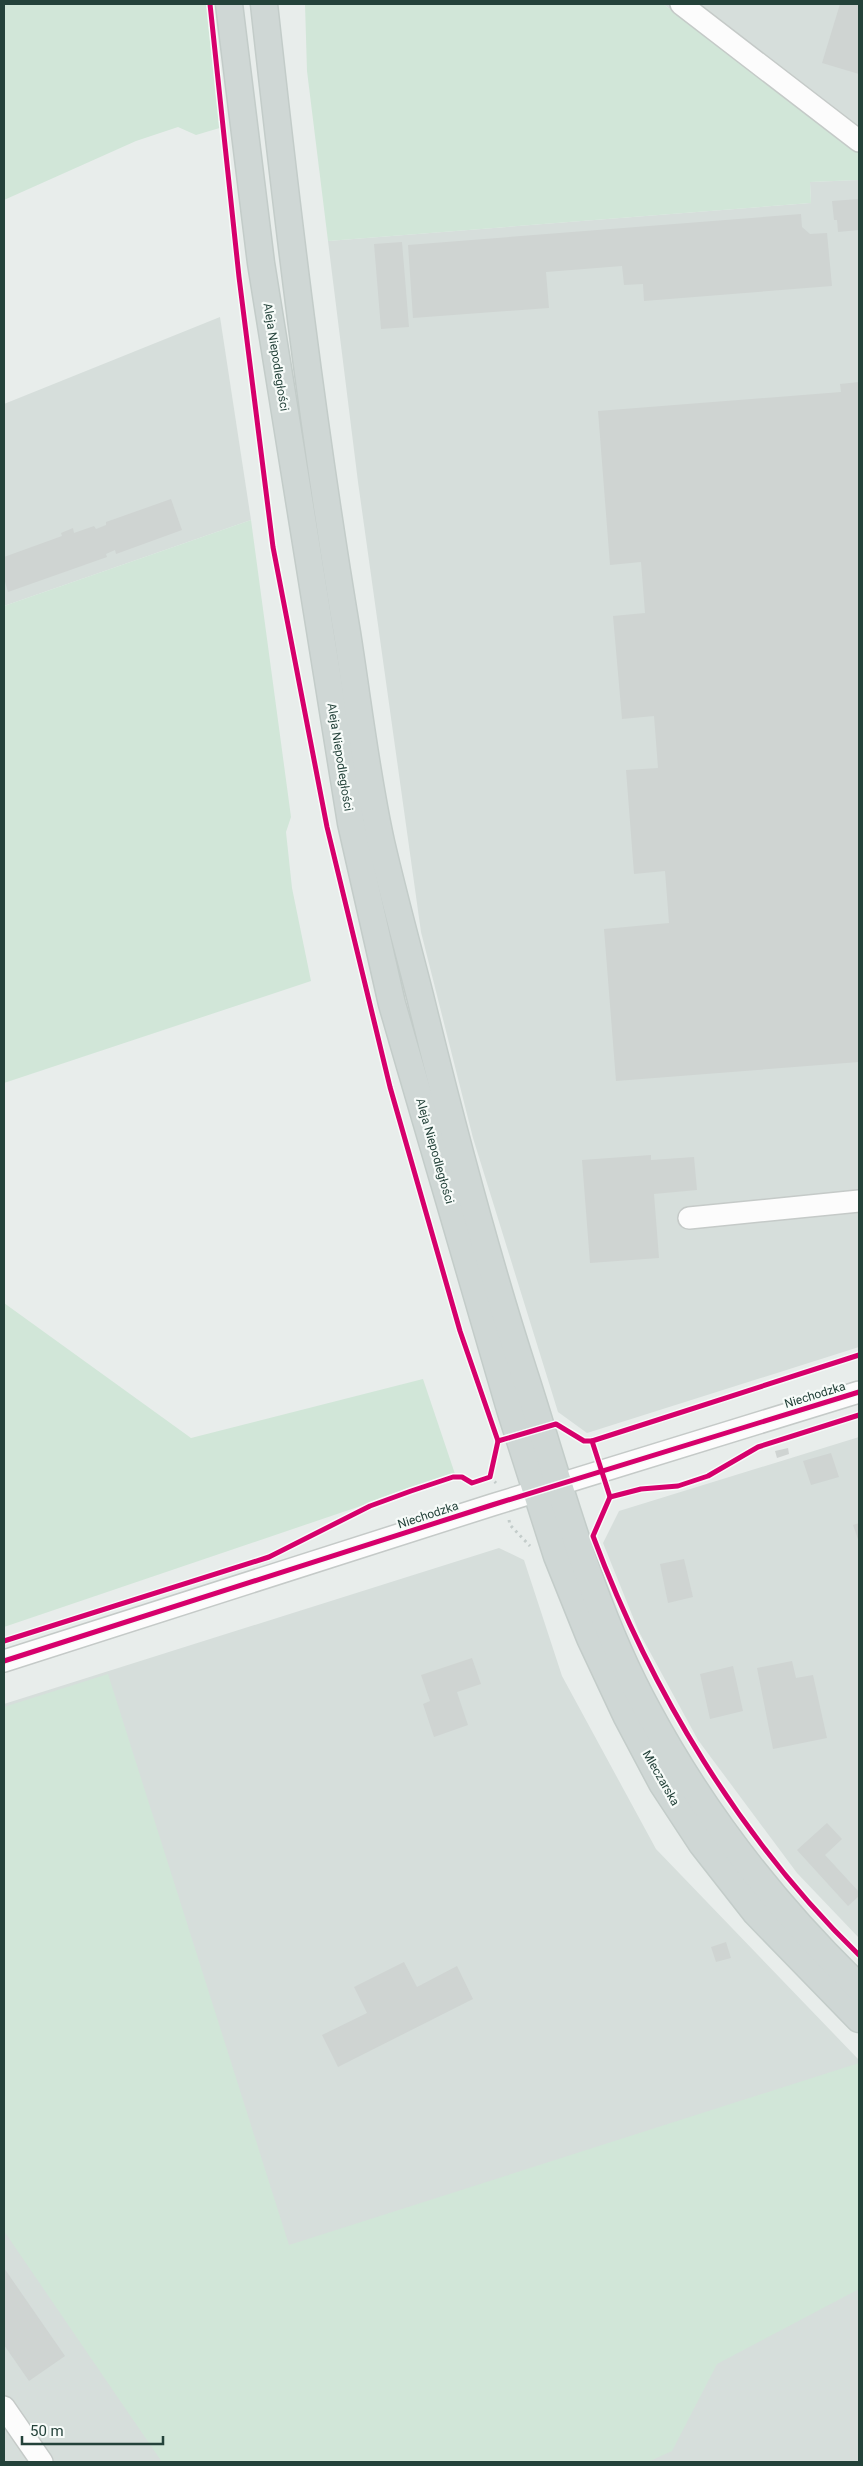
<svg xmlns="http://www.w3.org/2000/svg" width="863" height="2466" viewBox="0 0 863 2466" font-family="Roboto,sans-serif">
	<rect width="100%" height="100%" fill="#e8edeb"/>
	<g fill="#d6dedb">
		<path d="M663,4h196v145z"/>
		<path d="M859,180v1167l-272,86 -29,-21 -85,-274 -52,-206 -63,-450 -30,-241 483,-38 -1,-21z"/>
		<path d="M220,317l31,203 -247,86v-202z"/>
		<path d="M859,1437v501l-62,-65 -99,-133 -59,-108 -36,-89 16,-32z"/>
		<path d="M499,1548l25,12 38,116 94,173 203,211v402h-855v-758z"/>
	</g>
	<g fill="#d1e6d8">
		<path d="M4,4h206l13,123 -27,8 -18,-8 -42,14 -132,59z"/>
		<path d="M305,4h358l196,145v31l-49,2 1,21 -483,38 -21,-170z"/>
		<path d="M251,520l40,297 -5,15 6,56 19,93 -307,102v-477z"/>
		<path d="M4,1303l187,135 232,-59 32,95 -451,153z"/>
		<path d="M108,1674l181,571 570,-182v226l-142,75 -45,87 -24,11h-486l-158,-231v-524z"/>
	</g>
	<g fill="#cfd4d2">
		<path d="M840,4h19v70l-37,-11z"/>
		<path d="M859,199v31l-21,2 -1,-12h-3l-2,-19z"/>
		<path d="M801,214l1,13 8,7 17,-1 5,53 -188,15 -1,-17 -19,1 -2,-19 -76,6 3,36 -136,10 -5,-73z"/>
		<path d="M402,242l7,85 -28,2 -7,-85z"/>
		<path d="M859,382v680l-243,19 -12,-152 65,-6 -4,-52 -31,3 -8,-104 32,-2 -4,-52 -32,3 -9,-103 32,-3 -4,-51 -31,3 -12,-154 243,-19 -1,-8z"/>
		<path d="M171,499l11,31 -66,24 -1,-4 -9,4 1,3 -99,35 -4,-14v-21l58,-21 -1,-3 12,-5 1,5 20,-7 2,3 10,-4v-3z"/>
		<path d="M651,1155v5l43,-3 3,33 -43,4 5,64 -69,5 -8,-103z"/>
		<path d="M788,1448l1,6 -12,4 -2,-7z"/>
		<path d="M831,1453l8,24 -28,8 -8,-24z"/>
		<path d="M859,1523v19l-6,-17z"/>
		<path d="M684,1559l9,38 -25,6 -8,-39z"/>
		<path d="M472,1658l9,26 -24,8 11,33 -34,12 -11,-33 7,-3 -9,-26z"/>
		<path d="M792,1661l4,17 17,-3 14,63 -54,11 -16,-81z"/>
		<path d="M733,1666l10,45 -33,8 -10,-45z"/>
		<path d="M827,1823l15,16 -17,16 34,37v4l-11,10 -51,-56z"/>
		<path d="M726,1942l5,16 -15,4 -5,-15z"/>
		<path d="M404,1962l13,25 40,-21 16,33 -135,68 -16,-32 45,-22 -13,-26z"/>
		<path d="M4,2268l61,88 -36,25 -25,-36z"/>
	</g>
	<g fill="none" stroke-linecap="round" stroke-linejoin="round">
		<defs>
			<g id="minor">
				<path d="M681,4l178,137"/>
				<path d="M689,1218l170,-17"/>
				<path d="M4,1661l488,-156 367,-113"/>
				<path d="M4,2407l38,55"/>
			</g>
			<g id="major">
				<path d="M229,4l32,259 90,560 41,181 118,405 47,147 33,82 37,79 35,66 40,61 54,69 103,106"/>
				<path d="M264,4c23,210 48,420 83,629 11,70 19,141 34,209 12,52 26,103 39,154 31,127 64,253 104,377 37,114 66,232 124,338 55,102 127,195 211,276"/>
			</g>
		</defs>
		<use href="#minor" stroke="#c5cac8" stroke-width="24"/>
		<use href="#major" stroke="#c3ccc9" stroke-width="29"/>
		<g stroke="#c3ccca" stroke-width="3" stroke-dasharray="2.5 4" stroke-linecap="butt">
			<path d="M490,1477l6,6"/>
			<path d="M509,1520l1,5 20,21"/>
		</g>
		<use href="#minor" stroke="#fcfcfc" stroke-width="21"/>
		<use href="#major" stroke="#cfd7d5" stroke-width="26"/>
		<defs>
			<g id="cycleway">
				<path d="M210,4l29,273 34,270 54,280 63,260 70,244 38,110 58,-17 28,17h8l18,56 -17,39c58,155 147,303 266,419"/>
				<path d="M592,1441l267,-86"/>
				<path d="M610,1497l31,-8 37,-3 30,-10 50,-29 101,-32"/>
				<path d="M4,1641l265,-84 101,-51 41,-15 42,-14h9l10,6 18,-6 8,-36"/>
				<path d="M4,1661l488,-156 367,-113"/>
			</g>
		</defs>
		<use href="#cycleway" stroke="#f7fbf9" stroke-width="8"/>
		<use href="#cycleway" stroke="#d6006c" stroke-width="5"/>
	</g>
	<g text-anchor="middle" stroke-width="4.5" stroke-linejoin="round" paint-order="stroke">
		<g font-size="12" fill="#24423a" stroke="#f7fbf9">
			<text transform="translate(276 357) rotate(81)" y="4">Aleja Niepodległości</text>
			<text transform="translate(340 757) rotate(81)" y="4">Aleja Niepodległości</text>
			<text transform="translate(435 1151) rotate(74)" y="4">Aleja Niepodległości</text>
			<text transform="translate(815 1395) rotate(-17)" y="4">Niechodzka</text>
			<text transform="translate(428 1515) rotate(-18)" y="4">Niechodzka</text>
			<text transform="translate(661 1778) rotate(60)" y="4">Mleczarska</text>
		</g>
	</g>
	<rect width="863" height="2466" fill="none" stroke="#24423a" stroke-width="10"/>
	<path d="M22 2436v8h141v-8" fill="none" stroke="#24423a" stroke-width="2.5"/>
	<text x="30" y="2436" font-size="15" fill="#24423a" stroke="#f7fbf9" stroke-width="4" paint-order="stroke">50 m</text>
</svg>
